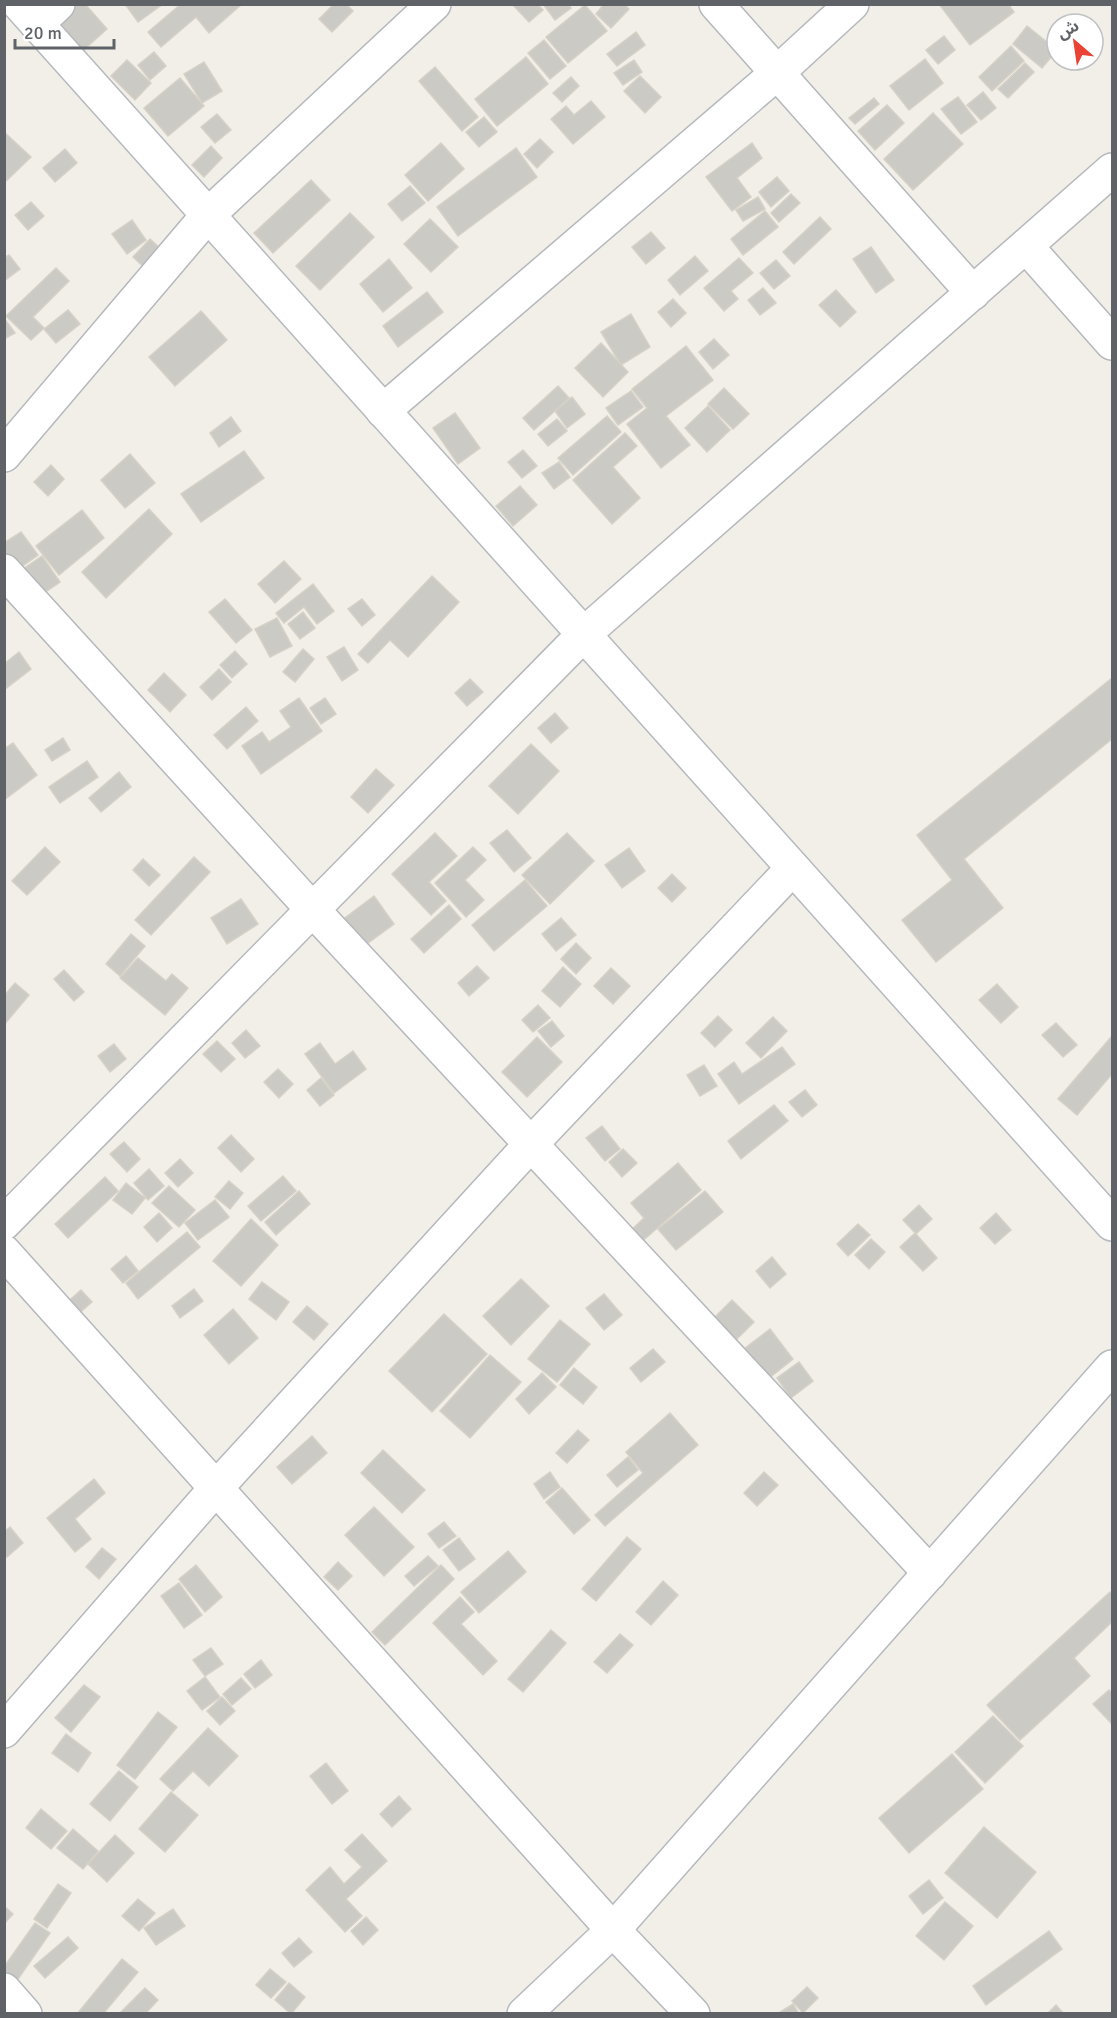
<svg xmlns="http://www.w3.org/2000/svg" width="1117" height="2018" viewBox="0 0 1117 2018" font-family="Signika,'Noto Sans Arabic',sans-serif">
	<rect width="100%" height="100%" fill="#f1efe8"/>
	<g fill="#cccac5" stroke="#d6d1c6" stroke-width="1.5">
		<path d="M75,4h10l22,25 -29,26 -27,-28z"/>
		<path d="M125,4h38l-25,18z"/>
		<path d="M181,4h61l-33,29 -13,-16 -35,30 -13,-15z"/>
		<path d="M334,4h12l7,7 -21,21 -13,-13z"/>
		<path d="M512,4h25l6,6 -14,12z"/>
		<path d="M543,4h25l3,4 -16,12z"/>
		<path d="M604,4h20l5,5 -18,19 -15,-14z"/>
		<path d="M939,4h69l6,8 -44,33z"/>
		<path d="M585,5l22,26 -39,32 -22,-26z"/>
		<path d="M1027,26l30,24 -15,18 -29,-24z"/>
		<path d="M636,32l9,13 -28,21 -10,-12z"/>
		<path d="M944,36l11,14 -17,14 -12,-14z"/>
		<path d="M544,40l22,26 -16,13 -22,-26z"/>
		<path d="M1011,46l13,15 -32,30 -13,-14z"/>
		<path d="M154,52l12,14 -16,14 -12,-15z"/>
		<path d="M526,57l22,27 -51,42 -22,-27z"/>
		<path d="M925,59l18,24 -34,27 -19,-24z"/>
		<path d="M127,60l24,23 -16,17 -24,-24z"/>
		<path d="M634,60l8,12 -19,13 -9,-12z"/>
		<path d="M204,62l18,29 -20,12 -18,-29z"/>
		<path d="M1025,63l9,9 -26,26 -10,-9z"/>
		<path d="M435,67l43,50 -16,14 -43,-50z"/>
		<path d="M640,76l21,21 -16,16 -21,-22z"/>
		<path d="M571,77l8,9 -17,16 -9,-9z"/>
		<path d="M180,78l24,28 -36,30 -24,-28z"/>
		<path d="M983,92l13,16 -15,12 -14,-15z"/>
		<path d="M958,97l19,25 -16,12 -20,-25z"/>
		<path d="M874,98l5,6 -24,20 -6,-6z"/>
		<path d="M591,101l14,16 -32,27 -22,-25 15,-13 8,9z"/>
		<path d="M887,105l17,18 -29,27 -17,-19z"/>
		<path d="M933,113l30,31 -50,46 -29,-31z"/>
		<path d="M217,114l14,16 -16,13 -14,-16z"/>
		<path d="M484,117l13,15 -18,15 -13,-15z"/>
		<path d="M4,132l27,25 -27,26z"/>
		<path d="M540,139l13,13 -16,16 -13,-14z"/>
		<path d="M441,143l23,26 -36,32 -23,-26z"/>
		<path d="M752,143l10,15 -25,20 14,19 -19,14 -26,-34z"/>
		<path d="M211,146l11,12 -18,19 -12,-12z"/>
		<path d="M516,148l21,29 -79,59 -21,-29z"/>
		<path d="M65,149l12,14 -22,19 -12,-14z"/>
		<path d="M777,177l12,14 -18,16 -12,-15z"/>
		<path d="M311,180l19,20 -57,53 -19,-20z"/>
		<path d="M410,186l15,17 -23,18 -14,-17z"/>
		<path d="M791,194l9,9 -21,19 -8,-9z"/>
		<path d="M758,197l7,12 -22,12 -7,-11z"/>
		<path d="M31,202l13,14 -16,14 -13,-15z"/>
		<path d="M765,211l13,16 -35,28 -12,-16z"/>
		<path d="M350,213l24,24 -54,53 -24,-24z"/>
		<path d="M820,217l11,12 -37,35 -11,-12z"/>
		<path d="M430,219l28,28 -27,25 -27,-28z"/>
		<path d="M132,220l14,20 -19,14 -15,-20z"/>
		<path d="M651,232l14,16 -19,16 -14,-17z"/>
		<path d="M150,239l14,13 -17,18 -14,-13z"/>
		<path d="M871,247l23,33 -18,13 -23,-34z"/>
		<path d="M9,255l11,14 -16,12v-23z"/>
		<path d="M695,256l13,15 -28,24 -12,-15z"/>
		<path d="M739,258l14,15 -22,18 7,8 -14,12 -20,-23z"/>
		<path d="M389,259l23,29 -29,24 -23,-28z"/>
		<path d="M776,260l14,16 -16,13 -14,-16z"/>
		<path d="M56,268l13,13 -36,36 11,11 -13,12 -25,-24z"/>
		<path d="M763,288l13,15 -16,12 -12,-15z"/>
		<path d="M836,290l20,22 -16,15 -21,-22z"/>
		<path d="M427,292l16,20 -45,35 -15,-21z"/>
		<path d="M673,299l13,14 -15,14 -13,-15z"/>
		<path d="M68,310l12,14 -24,19 -12,-14z"/>
		<path d="M201,311l26,29 -52,46 -26,-29z"/>
		<path d="M631,314l19,33 -29,18 -20,-33z"/>
		<path d="M4,318l11,15 -11,6z"/>
		<path d="M714,339l15,16 -16,14 -14,-17z"/>
		<path d="M601,343l27,29 -25,25 -28,-29z"/>
		<path d="M686,346l27,34 -47,36 24,29 -29,23 -34,-44 20,-16 -15,-19z"/>
		<path d="M558,386l11,12 -35,32 -11,-12z"/>
		<path d="M724,388l25,26 -16,15 -25,-25z"/>
		<path d="M631,391l12,16 -25,18 -12,-17z"/>
		<path d="M572,397l13,17 -18,14 -12,-17z"/>
		<path d="M708,406l22,24 -23,22 -22,-24z"/>
		<path d="M455,413l25,35 -22,16 -25,-36z"/>
		<path d="M607,416l14,16 -48,43 -15,-17z"/>
		<path d="M231,417l10,14 -22,16 -9,-14z"/>
		<path d="M557,419l10,12 -19,15 -10,-12z"/>
		<path d="M625,433l12,13 -24,21 27,31 -28,26 -39,-44z"/>
		<path d="M523,450l14,16 -15,12 -14,-16z"/>
		<path d="M244,451l20,27 -63,44 -20,-28z"/>
		<path d="M130,454l25,29 -30,25 -24,-28z"/>
		<path d="M559,462l11,15 -16,12 -12,-16z"/>
		<path d="M51,465l13,14 -16,17 -14,-14z"/>
		<path d="M520,486l17,19 -24,21 -17,-20z"/>
		<path d="M149,509l23,25 -66,64 -24,-26z"/>
		<path d="M82,510l22,28 -45,37 -23,-29z"/>
		<path d="M21,532l17,23 -31,22 -3,-3v-31z"/>
		<path d="M42,556l18,26 -32,22 -18,-26z"/>
		<path d="M284,561l17,18 -26,24 -17,-19z"/>
		<path d="M432,576l27,26 -51,55 -18,-17 -22,23 -10,-9z"/>
		<path d="M313,584l21,27 -17,13 -13,-17 -20,16 -8,-10z"/>
		<path d="M225,599l27,31 -16,13 -27,-31z"/>
		<path d="M362,599l13,16 -13,11 -14,-17z"/>
		<path d="M303,612l12,16 -15,11 -12,-15z"/>
		<path d="M277,618l15,28 -22,11 -15,-28z"/>
		<path d="M344,647l14,23 -16,11 -15,-24z"/>
		<path d="M303,649l11,10 -19,23 -12,-10z"/>
		<path d="M235,651l12,13 -15,14 -12,-13z"/>
		<path d="M19,652l12,17 -27,21v-26z"/>
		<path d="M219,669l12,13 -19,18 -12,-13z"/>
		<path d="M164,673l22,22 -16,17 -22,-22z"/>
		<path d="M1112,678v61l-148,120 39,49 -67,54 -34,-42 50,-40 -35,-45z"/>
		<path d="M470,679l13,13 -16,14 -12,-13z"/>
		<path d="M299,698l23,33 -61,43 -19,-28 20,-14 7,10 22,-15 -11,-16z"/>
		<path d="M325,698l11,16 -15,10 -11,-16z"/>
		<path d="M246,707l12,14 -31,28 -13,-14z"/>
		<path d="M555,713l13,15 -17,15 -13,-15z"/>
		<path d="M63,738l7,12 -18,11 -7,-11z"/>
		<path d="M13,743l24,32 -33,25v-51z"/>
		<path d="M531,744l28,27 -41,43 -29,-28z"/>
		<path d="M87,761l11,16 -38,26 -11,-16z"/>
		<path d="M376,769l18,16 -26,28 -17,-16z"/>
		<path d="M119,772l12,15 -30,25 -12,-14z"/>
		<path d="M507,830l24,28 -17,14 -24,-29z"/>
		<path d="M435,833l22,23 -28,26 17,19 -15,14 -39,-41z"/>
		<path d="M567,833l27,28 -44,43 -28,-29z"/>
		<path d="M45,847l15,15 -33,33 -15,-14z"/>
		<path d="M473,847l13,13 -21,20 19,20 -18,17 -31,-34z"/>
		<path d="M629,848l16,23 -23,17 -17,-23z"/>
		<path d="M194,857l16,15 -59,63 -16,-15z"/>
		<path d="M143,859l17,16 -11,11 -16,-16z"/>
		<path d="M672,874l14,14 -14,14 -14,-14z"/>
		<path d="M525,880l22,26 -53,45 -22,-26z"/>
		<path d="M374,896l20,28 -45,33 -20,-27z"/>
		<path d="M241,899l17,25 -31,20 -16,-26z"/>
		<path d="M449,905l12,14 -37,34 -13,-14z"/>
		<path d="M561,918l15,17 -20,16 -14,-17z"/>
		<path d="M131,934l14,12 -25,30 -14,-12z"/>
		<path d="M576,943l15,15 -15,16 -15,-15z"/>
		<path d="M138,958l28,23 6,-7 16,14 -23,27 -45,-37z"/>
		<path d="M477,966l12,12 -20,18 -11,-13z"/>
		<path d="M563,967l18,17 -21,23 -18,-16z"/>
		<path d="M611,968l19,18 -17,18 -19,-18z"/>
		<path d="M64,970l20,22 -10,9 -20,-22z"/>
		<path d="M15,983l14,12 -25,30v-29z"/>
		<path d="M997,984l21,23 -17,16 -22,-23z"/>
		<path d="M538,1005l12,13 -17,14 -11,-12z"/>
		<path d="M718,1016l14,14 -17,17 -14,-14z"/>
		<path d="M773,1017l14,14 -26,27 -15,-15z"/>
		<path d="M552,1021l12,15 -13,11 -13,-16z"/>
		<path d="M1056,1023l21,22 -14,12 -21,-22z"/>
		<path d="M246,1030l14,16 -15,12 -13,-15z"/>
		<path d="M1112,1036v38l-35,41 -19,-16z"/>
		<path d="M537,1037l25,25 -35,35 -25,-25z"/>
		<path d="M217,1041l18,18 -14,13 -18,-18z"/>
		<path d="M320,1043l15,21 18,-13 13,18 -32,24 -29,-39z"/>
		<path d="M114,1044l12,15 -16,13 -12,-16z"/>
		<path d="M782,1047l13,17 -56,40 -21,-30 16,-12 8,12z"/>
		<path d="M704,1065l13,21 -17,10 -13,-21z"/>
		<path d="M278,1069l15,15 -14,14 -15,-16z"/>
		<path d="M321,1078l13,17 -14,11 -13,-16z"/>
		<path d="M805,1090l12,15 -15,12 -13,-15z"/>
		<path d="M774,1105l14,16 -47,38 -13,-18z"/>
		<path d="M602,1126l18,23 -15,12 -19,-23z"/>
		<path d="M231,1135l23,24 -13,13 -23,-24z"/>
		<path d="M124,1142l16,17 -13,13 -17,-18z"/>
		<path d="M623,1149l14,14 -15,14 -13,-15z"/>
		<path d="M180,1159l13,14 -15,14 -13,-14z"/>
		<path d="M678,1163l23,27 -62,54 -10,-12 15,-14 -13,-15z"/>
		<path d="M149,1169l15,17 -16,14 -14,-17z"/>
		<path d="M283,1176l13,15 -35,30 -13,-15z"/>
		<path d="M105,1177l13,14 -50,47 -13,-14z"/>
		<path d="M229,1181l14,12 -13,16 -15,-12z"/>
		<path d="M126,1183l19,15 -13,16 -19,-14z"/>
		<path d="M169,1186l26,24 -16,17 -27,-24z"/>
		<path d="M299,1191l11,13 -34,31 -11,-13z"/>
		<path d="M705,1191l18,21 -47,38 -18,-21z"/>
		<path d="M215,1200l14,17 -31,23 -13,-17z"/>
		<path d="M919,1205l13,14 -16,15 -13,-14z"/>
		<path d="M159,1213l13,15 -15,14 -13,-15z"/>
		<path d="M996,1213l15,17 -16,14 -15,-16z"/>
		<path d="M251,1219l27,26 -37,41 -28,-25z"/>
		<path d="M858,1224l12,11 -22,21 -11,-12z"/>
		<path d="M187,1232l13,15 -62,52 -12,-16z"/>
		<path d="M915,1233l22,25 -14,13 -23,-24z"/>
		<path d="M871,1239l14,13 -16,17 -14,-14z"/>
		<path d="M126,1256l12,15 -15,12 -12,-14z"/>
		<path d="M772,1257l14,17 -16,14 -14,-17z"/>
		<path d="M521,1279l28,27 -38,39 -28,-29z"/>
		<path d="M262,1282l27,20 -13,18 -27,-21z"/>
		<path d="M194,1289l9,12 -23,17 -8,-12z"/>
		<path d="M81,1290l11,12 -17,15 -11,-12z"/>
		<path d="M604,1294l18,21 -18,15 -18,-22z"/>
		<path d="M732,1300l22,22 -21,21 -35,-42 17,16z"/>
		<path d="M307,1306l21,18 -14,16 -21,-18z"/>
		<path d="M233,1309l25,29 -29,26 -25,-29z"/>
		<path d="M444,1314l43,40 -55,58 -43,-41z"/>
		<path d="M560,1320l30,24 -33,38 -29,-23z"/>
		<path d="M770,1329l23,30 -25,20 -24,-30z"/>
		<path d="M653,1349l12,13 -24,20 -11,-14z"/>
		<path d="M490,1355l31,27 -51,56 -30,-27z"/>
		<path d="M799,1362l14,19 -22,17 -14,-20z"/>
		<path d="M574,1368l23,19 -14,17 -23,-19z"/>
		<path d="M542,1373l14,14 -27,27 -13,-15z"/>
		<path d="M670,1413l28,32 -93,81 -10,-11 48,-42 -17,-21z"/>
		<path d="M578,1430l11,10 -22,23 -11,-10z"/>
		<path d="M312,1436l15,17 -35,31 -15,-17z"/>
		<path d="M383,1450l42,40 -23,23 -41,-40z"/>
		<path d="M628,1457l10,13 -21,17 -10,-12z"/>
		<path d="M550,1472l10,15 -16,12 -10,-15z"/>
		<path d="M764,1472l14,13 -21,21 -13,-13z"/>
		<path d="M94,1479l11,14 -30,26 16,20 -16,13 -28,-34z"/>
		<path d="M562,1488l28,32 -16,14 -28,-32z"/>
		<path d="M374,1507l40,40 -30,29 -39,-41z"/>
		<path d="M444,1522l12,14 -17,12 -11,-14z"/>
		<path d="M10,1527l13,16 -16,14 -3,-3v-22z"/>
		<path d="M627,1537l14,12 -45,52 -14,-12z"/>
		<path d="M459,1538l16,21 -16,12 -16,-21z"/>
		<path d="M102,1548l14,11 -17,20 -13,-12z"/>
		<path d="M508,1551l18,21 -47,41 -18,-21z"/>
		<path d="M428,1556l10,10 -24,20 -9,-10z"/>
		<path d="M338,1562l14,14 -14,14 -14,-13z"/>
		<path d="M196,1565l26,32 -17,15 -26,-33z"/>
		<path d="M441,1565l13,14 -69,66 -13,-13z"/>
		<path d="M663,1581l15,14 -27,30 -15,-13z"/>
		<path d="M179,1583l23,32 -18,13 -23,-32z"/>
		<path d="M1110,1592l2,2v28l-38,36 16,18 -70,64 -33,-35z"/>
		<path d="M460,1597l14,15 -13,12 36,37 -14,14 -50,-52z"/>
		<path d="M551,1630l15,13 -43,49 -15,-13z"/>
		<path d="M620,1634l13,11 -26,28 -13,-11z"/>
		<path d="M211,1648l12,16 -18,12 -12,-16z"/>
		<path d="M261,1660l11,15 -17,13 -11,-14z"/>
		<path d="M205,1677l15,20 -18,13 -15,-19z"/>
		<path d="M241,1678l10,11 -19,16 -9,-11z"/>
		<path d="M84,1685l16,12 -29,35 -16,-14z"/>
		<path d="M1109,1690l3,3v31l-19,-20z"/>
		<path d="M222,1697l13,14 -15,14 -13,-14z"/>
		<path d="M158,1712l19,15 -42,52 -18,-14z"/>
		<path d="M993,1716l30,30 -38,37 -30,-31z"/>
		<path d="M208,1728l30,28 -29,30 -16,-15 -20,20 -13,-12z"/>
		<path d="M66,1734l25,19 -13,19 -26,-19z"/>
		<path d="M952,1754l31,35 -74,64 -30,-35z"/>
		<path d="M326,1763l22,28 -16,13 -22,-28z"/>
		<path d="M119,1771l19,16 -28,34 -20,-17z"/>
		<path d="M171,1792l27,23 -33,37 -26,-23z"/>
		<path d="M399,1796l12,13 -19,18 -12,-13z"/>
		<path d="M41,1809l26,22 -16,18 -25,-21z"/>
		<path d="M984,1827l52,45 -39,46 -52,-45z"/>
		<path d="M73,1829l25,22 -15,18 -26,-21z"/>
		<path d="M362,1834l25,27 -41,38 16,17 -17,16 -39,-42 24,-23 14,17 18,-17 -17,-17z"/>
		<path d="M115,1835l19,18 -27,29 -19,-18z"/>
		<path d="M929,1880l14,18 -20,16 -14,-18z"/>
		<path d="M58,1884l13,9 -24,35 -13,-9z"/>
		<path d="M138,1899l17,14 -16,18 -17,-15z"/>
		<path d="M945,1902l28,24 -29,34 -28,-24z"/>
		<path d="M4,1906l9,8 -9,10z"/>
		<path d="M173,1909l12,17 -29,19 -12,-17z"/>
		<path d="M366,1917l12,13 -15,15 -12,-14z"/>
		<path d="M35,1923l15,10 -34,49 -12,-8v-7z"/>
		<path d="M1049,1931l13,18 -76,56 -13,-19z"/>
		<path d="M68,1937l10,11 -33,30 -11,-12z"/>
		<path d="M299,1938l13,14 -18,15 -12,-14z"/>
		<path d="M122,1959l16,13 -35,42h-26z"/>
		<path d="M270,1969l16,13 -15,16 -15,-13z"/>
		<path d="M289,1983l16,14 -14,17 -16,-14z"/>
		<path d="M807,1987l11,11 -15,15 -11,-12z"/>
		<path d="M145,1988l13,12 -13,14h-26z"/>
		<path d="M793,2004l6,10h-22z"/>
		<path d="M1056,2005l8,9h-17z"/>
	</g>
	<g fill="none" stroke-linecap="round" stroke-linejoin="round">
		<defs>
			<g id="street">
				<path d="M716,4l257,289"/>
				<path d="M37,24l21,-20"/>
				<path d="M1026,246l86,97"/>
				<path d="M383,411l394,-338 75,-69"/>
				<path d="M4,455l204,-240 226,-211"/>
				<path d="M4,571l308,338 618,664"/>
				<path d="M4,1223l580,-589 528,-464"/>
				<path d="M4,1252l609,678 80,84"/>
				<path d="M4,1731l212,-243 315,-344 262,-276"/>
				<path d="M4,1990l21,24"/>
			</g>
			<g id="secondary">
				<path d="M19,4l1093,1220"/>
				<path d="M524,2014l89,-84 499,-563"/>
			</g>
		</defs>
		<use href="#street" stroke="#b5b8bc" stroke-width="36"/>
		<use href="#secondary" stroke="#b6babf" stroke-width="36"/>
		<use href="#street" stroke="#fff" stroke-width="33"/>
		<use href="#secondary" stroke="#fff" stroke-width="33"/>
	</g>
	<rect width="1117" height="2018" fill="none" stroke="#5f6368" stroke-width="12"/>
	<g transform="translate(1075 42) rotate(331)"><circle r="28" fill="#ffffff" stroke="#bfc1c3" stroke-width="1.5"/>
	<path d="M0-4.5L10 22L0 15L-10 22Z" fill="#ea4335"/>
	<text y="-9" font-size="16" font-weight="bold" text-anchor="middle" fill="#5f6368">ش</text>
	</g>
	<path d="M15 39v9h99v-9" fill="none" stroke="#5f6368" stroke-width="3"/>
	<text x="24" y="39" font-size="18" fill="#5f6368" stroke="#ffffff" stroke-width="4.5" paint-order="stroke">20 m</text>
</svg>
